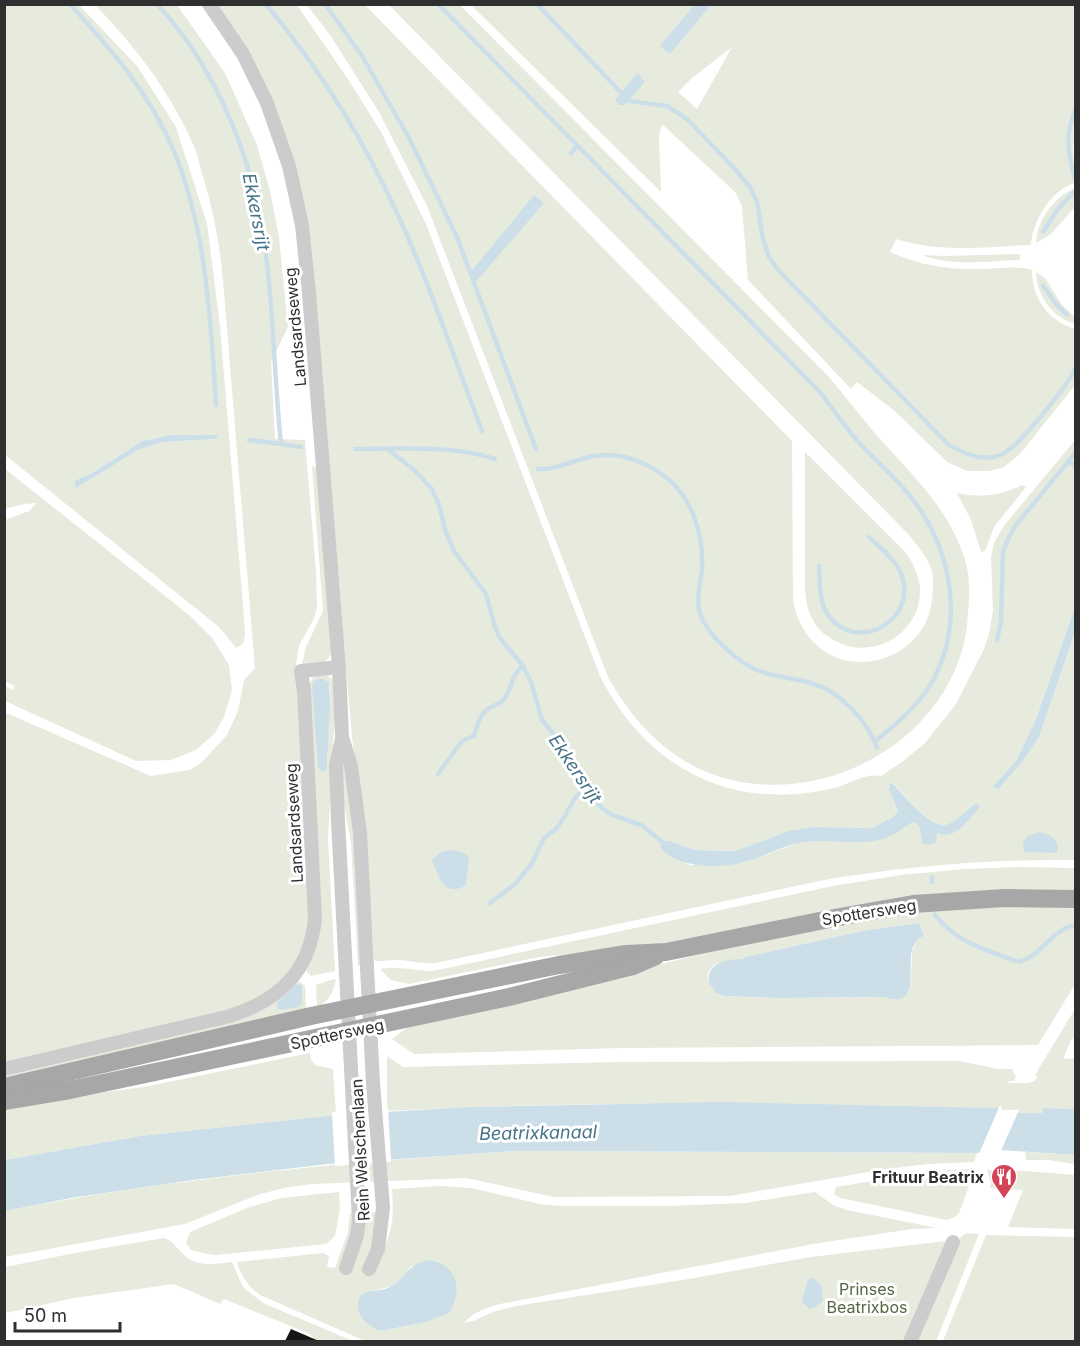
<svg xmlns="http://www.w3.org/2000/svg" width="1080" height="1346" viewBox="0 0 1080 1346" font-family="Inter,sans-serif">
	<rect width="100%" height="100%" fill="#fff"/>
	<g fill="#e6ebde" fill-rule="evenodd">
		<path d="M4,5h75l58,61 39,61 31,97 13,102 24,292 1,17 -2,9 -7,4 -17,-21 -214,-172zM171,435h45l2,2 -1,2 -54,3 -25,8 -62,37 -2,-6 20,-9 48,-31z"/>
		<path d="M95,5h82l48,68 32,72 13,46 9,46 9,90 -17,35 4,77 30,1 11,132 1,36 -3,10 -15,28 -3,18 13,263c-18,49 -22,54 -67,79l-237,56 -1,-350 147,64 38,-6 11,-6 27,-29 11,-24 6,-31 11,-12 -32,-387c-3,-37 -10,-72 -21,-108 -3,-10 -5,-21 -10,-31 -23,-52 -58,-97 -97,-137z"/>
		<path d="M217,5h80l53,77 31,50 45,92 174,452c41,81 113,128 206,117 10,-1 22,-3 32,-6 14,-5 28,-14 43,-11l21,-14 23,-19 31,-39 28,-55 5,-15 4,-23 -2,-54 3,-14 9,-16 72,-87v167l-39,112 -20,42 -23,25 5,4 25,-29 16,-24 36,-105v228c-85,-1 -167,6 -251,20l-388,83c-12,1 -24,-2 -36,-3 -9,-1 -18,3 -26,0l-9,-127 -13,-96 -41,-492 -17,-84 -18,-51zM892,783c10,9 38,45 53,42 12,-2 22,-14 30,-22l4,4 -57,36 -2,-16 -4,-4h-5l-28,15 -64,2 -21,3 -53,19 -29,3h-26l-24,-11 4,-13 25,9 40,1 41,-15 38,-9 58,1 21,-11 5,-6 -10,-23z"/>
		<path d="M307,5h58l427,436 1,160c4,19 12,35 27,47 43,33 107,4 112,-48 1,-11 2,-21 -1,-32 -5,-13 -15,-24 -23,-34l-519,-529h71l367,370c16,18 30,37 46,56 34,39 73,73 90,123 9,23 6,48 4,72 -16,127 -176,200 -284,134 -33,-21 -56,-49 -75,-83l-181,-471 -48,-94 -49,-77z"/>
		<path d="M471,5h224l-34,40 9,8 41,-48h364l1,139 -3,2 2,37c-23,6 -43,38 -44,62 -45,2 -91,8 -135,-6l-6,13c29,13 58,18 91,17 15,0 35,-4 51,1 0,28 16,51 43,59v56l-55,69 -16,13 -14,4h-23l-20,-9 -51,-50 -39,-30 -6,7 -103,-109 -6,-74 -7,-14 -73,-68 -3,13 2,55zM732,47l-35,62 -19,-17 14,-14z"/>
		<path d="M1075,188l-1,20 -23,26 -15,9c1,-23 18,-46 39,-55z"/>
		<path d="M1020,254v6c-31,1 -69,7 -98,-5l23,1z"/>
		<path d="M1036,272l9,6 17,27 12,11 1,8c-23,-7 -38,-28 -39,-52z"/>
		<path d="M805,452l102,102c6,10 12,22 13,34 2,47 -50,75 -88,51 -8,-5 -15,-10 -19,-19 -6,-9 -7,-21 -8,-31z"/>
		<path d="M312,466l5,2 15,185 -7,9 -23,2 4,-17 17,-36z"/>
		<path d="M4,468l185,147 24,24 16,26 3,25 -8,27 -9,16 -19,17 -25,10 -35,1 -131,-60v-15l8,4 2,-4 -10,-5v-161l24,-9 8,-8 -13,1 -19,5z"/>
		<path d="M1022,485l4,2 -32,40 -9,24 -4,1 -10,-32 -14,-27c23,5 44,3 65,-8z"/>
		<path d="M327,675l6,5 2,31 -7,127 7,133 -24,5 -4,-4 -1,-4 12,-30 -9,-254 5,-8zM330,685l-3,83 -15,-81z"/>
		<path d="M346,762l10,74 7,129 -5,1 -7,-123 -10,-56v-24z"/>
		<path d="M1019,867l56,1v22h-87l-82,6 -246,49 -121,12 -130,27 -18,-4 -11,-11c17,-4 35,2 53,2l400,-85 68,-11 64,-6z"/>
		<path d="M989,905l86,1v78l-37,61 -417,3 -207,6 -22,-15 18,-14 321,-78 163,-33zM919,923l5,13 -5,1 -7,14 -1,31 -14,17 -13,-2 -105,1 -55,-2c-15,-5 -24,-25 -6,-33 7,-3 17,-2 24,-3l3,-3 117,-26z"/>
		<path d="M334,979l2,1c-3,13 -7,21 -19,28l-1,-23z"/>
		<path d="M299,981l6,5 1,24 -301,73 -1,-9 243,-57 27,-14z"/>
		<path d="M1075,1009v33l-3,-4 -9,21 12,-1v51l-31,-1 -1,5h-44l-1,-5c-204,-4 -407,-8 -611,3v-55l16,11 217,-5 339,-1 39,8h14l4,8 -2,4h-5l-1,2h21l7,-3 1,-4 -2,-1z"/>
		<path d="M310,1053l1,6 4,6 18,4 3,46 -196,21 -135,24 -1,-55 140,-18z"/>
		<path d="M514,1151l463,2 -3,9 -46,2 -42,5 -156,27 -176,1 -88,-19 -153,6 -24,3 -29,7 -75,30 -180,33v-46c168,-33 338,-49 509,-60z"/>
		<path d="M1025,1152l50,3v9l-27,-4h-22z"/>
		<path d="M972,1169l-1,12 -12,32 -4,4 -8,3 -107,-22 -6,-4 2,-7 97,-16z"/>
		<path d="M987,1170l39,1 49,4v54l-67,-2 15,-37 -33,-2 1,-4z"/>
		<path d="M441,1186l30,2 69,16 20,2h106l79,-3 70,-11 18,13 14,5 90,18 -25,1 -99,15 -313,60c-14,4 -27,8 -36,19l9,-2 20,-9 23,-6 173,-27 122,-22 135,-16 -43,101 -549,-1 9,-1 -103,-45c-12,-9 -19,-19 -23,-33l86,-9 6,3 -2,11 8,1 13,-36 2,-19 27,-1 -5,60c18,-35 23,-43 20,-83zM435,1261c20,7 24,23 19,43l-28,18 -45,9 -12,-6 -7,-31 30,-8 9,-7 10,-13z"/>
		<path d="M339,1192l1,17 -5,27 -9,8 -110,11 -10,-1 -15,-4 -5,-7 4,-11 57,-24 34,-10z"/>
		<path d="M966,1233l13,1 -43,107 -19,1 42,-103z"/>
		<path d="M986,1235l89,2v104h-132z"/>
		<path d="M164,1238c9,3 11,8 18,15 13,15 33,11 50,9l11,25 20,16 90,38h-37l-6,-7 -86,-35 -4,5 -46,-20 -100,14 -69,15v-46l75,-15z"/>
	</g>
	<g fill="#ccdfe8">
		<path d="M695,4l16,1 -41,49 -10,-8z"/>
		<path d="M638,73l7,9 -20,23h-6l-4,-6z"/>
		<path d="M534,195l10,8 -70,81 -4,-11z"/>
		<path d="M171,435h46l1,2 -1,2 -54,3 -25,8 -62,38 -2,-7 20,-9 48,-31z"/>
		<path d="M1075,607v25l-36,105 -16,24 -25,29 -5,-4 23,-25 20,-42z"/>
		<path d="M320,678l9,4 1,23 -3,61 -1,4 -4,2 -4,-5 -6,-80 1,-5z"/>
		<path d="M892,783c9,9 38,45 53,42 12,-3 22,-15 31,-22l4,4c-12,13 -25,34 -43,26l-1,9 -7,3 -7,-2 -2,-15 -4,-5h-5c-9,6 -18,13 -28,16 -27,8 -56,-2 -83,4 -18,3 -35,13 -52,18 -25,8 -69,8 -87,-12v-7l9,-1 25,9 40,1 54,-20 25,-4 58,1 21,-11 5,-6 -10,-23 2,-1 -1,-3z"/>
		<path d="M1039,832c13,3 21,8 18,21l-33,-1 -1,-11 5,-5z"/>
		<path d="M450,850l12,2 7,5 -3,28c-21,14 -28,-9 -34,-25l8,-8z"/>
		<path d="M919,923l5,13 -5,2c-2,3 -6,8 -7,12 -5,18 9,59 -28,47l-105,1 -55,-2 -8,-3 -7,-10c-3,-21 18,-24 34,-24l2,-2 117,-26z"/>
		<path d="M297,984l5,1v19l-4,3 -18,3 -4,-4 1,-3z"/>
		<path d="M720,1102l278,6 1,5h44v-5l32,1v46l-76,-5 -22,3 -463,-2 -186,13 -135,16 -122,18 -66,13v-51l135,-24 196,-21 131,-8z"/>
		<path d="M428,1260c29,3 36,30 21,53l-23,9 -45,9c-15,-4 -31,-22 -19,-37 9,-5 19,-2 28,-7 17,-9 15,-22 38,-27z"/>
		<path d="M813,1278l8,7 2,16 -9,7 -5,1 -7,-7 6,-23z"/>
	</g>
	<g fill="#fff">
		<path d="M1000,1105l2,5h17l-19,43 -22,3z"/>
		<path d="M388,1108l3,54 -56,4 -3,-54z"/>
	</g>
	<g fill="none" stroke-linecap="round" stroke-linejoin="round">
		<g stroke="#ccdfe8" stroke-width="4.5">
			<path d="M70,4c40,44 80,90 103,145 33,77 38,173 43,256"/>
			<path d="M157,4c53,57 88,136 103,212 14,75 13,153 21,228l20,3"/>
			<path d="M266,4c45,55 84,113 115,176 41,80 69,167 101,251"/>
			<path d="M325,4l37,52 47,82 48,99 79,212"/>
			<path d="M438,4l381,387c12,15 23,32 36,47 19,22 42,40 59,63 39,52 50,124 18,181 -12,22 -38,45 -57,59"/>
			<path d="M537,4l92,97 38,5 20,13 47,49 16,19 7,15 6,37 6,18 10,14 170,174c15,8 28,15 45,12 4,-1 10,-3 13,-6 15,-9 62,-67 69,-84"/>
			<path d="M571,153l6,-7"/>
			<path d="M1075,178c-8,-27 -10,-43 1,-70"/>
			<path d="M1043,232l14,-22 16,-17"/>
			<path d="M1043,286l13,18 11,11"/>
			<path d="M249,440l32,4"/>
			<path d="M355,449c44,0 98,-4 140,10"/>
			<path d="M389,450l25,20 17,18 8,16 6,26 9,21 32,43 9,33 5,11 23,28 8,16 11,38 22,27 15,34 23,27 10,7 29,10 24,19"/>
			<path d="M1068,461l8,6"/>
			<path d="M538,469c16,1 29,-6 44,-10 28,-9 54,-2 78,14 31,20 44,60 42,96 -1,13 -6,27 -3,40 2,12 11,23 18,31 11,11 26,25 40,30 17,7 36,8 54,13 29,8 56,37 66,65"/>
			<path d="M819,566c1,13 0,31 5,42 24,49 94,17 78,-32 -5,-16 -22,-28 -33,-39"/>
			<path d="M997,640l4,-18 2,-70 5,-13 8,-14 60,-73"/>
			<path d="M438,774l24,-33 12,-5c2,-8 5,-20 12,-26 5,-4 14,-5 19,-12 9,-13 4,-20 18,-32"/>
			<path d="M932,877v5"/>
			<path d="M490,903l25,-19 16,-19 13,-27 12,-9 9,-13 9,-17 10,-11"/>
			<path d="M935,915c20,27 54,36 84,47 23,-6 32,-33 57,-37"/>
		</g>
	</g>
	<path fill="#161616" d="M291,1329l28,12h-34z"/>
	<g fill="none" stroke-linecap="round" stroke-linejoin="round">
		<g stroke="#ccc" stroke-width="14">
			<path d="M209,4l34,50 24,49 22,63 13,59 7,68 30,374 3,70 9,29 9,67 13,250 10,125 -5,41 -9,20"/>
			<path d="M342,739l-6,26 2,56 21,399 -2,15 -11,33"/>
			<path d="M4,1069l226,-53c49,-16 79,-43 85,-97l-11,-228 -3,-20 38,-4"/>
			<path d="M910,1342l43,-100"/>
		</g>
		<g stroke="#a7a7a7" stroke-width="18">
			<path d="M4,1087l307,-71 248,-51 67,-11 40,-2 168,-34 79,-14 91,-6 72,1"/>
			<path d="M4,1101l66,-11 439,-93 124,-31 23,-10"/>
		</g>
	</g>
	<defs>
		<symbol id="restaurant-pin" viewBox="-11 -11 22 30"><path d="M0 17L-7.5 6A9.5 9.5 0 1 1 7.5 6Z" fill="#d44357" stroke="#fff"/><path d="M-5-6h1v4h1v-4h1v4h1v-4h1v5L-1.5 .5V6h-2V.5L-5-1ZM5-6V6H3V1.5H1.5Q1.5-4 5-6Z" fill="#fff"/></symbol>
	</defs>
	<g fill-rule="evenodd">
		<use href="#restaurant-pin" x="989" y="1162" width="30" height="40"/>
	</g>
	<g text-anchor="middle" stroke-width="6" stroke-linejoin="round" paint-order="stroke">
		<g font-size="16" fill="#2f2f2f" stroke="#fff">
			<text transform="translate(295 327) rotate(-95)" y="6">Landsardseweg</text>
			<text transform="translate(294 823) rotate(-93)" y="6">Landsardseweg</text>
			<text transform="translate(869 912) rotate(-9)" y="6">Spottersweg</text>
			<text transform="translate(337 1034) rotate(-12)" y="6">Spottersweg</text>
			<text transform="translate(360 1150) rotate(-93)" y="6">Rein Welschenlaan</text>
		</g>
		<g font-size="16" font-weight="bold" fill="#2f2f2f" stroke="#fff" text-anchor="end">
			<text x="984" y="1183">Frituur Beatrix</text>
		</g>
		<g font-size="16" fill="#556640" stroke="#fff">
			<text x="867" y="1295">Prinses<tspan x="867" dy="18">Beatrixbos</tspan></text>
		</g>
		<g font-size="18" font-style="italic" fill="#457389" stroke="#fff">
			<text transform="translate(256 212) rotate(79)" y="6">Ekkersrijt</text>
			<text transform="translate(575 769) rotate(56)" y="6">Ekkersrijt</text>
			<text transform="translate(538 1133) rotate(-1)" y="6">Beatrixkanaal</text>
		</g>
	</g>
	<rect width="1080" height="1346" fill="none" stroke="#2f2f2f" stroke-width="12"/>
	<path d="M15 1322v9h105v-9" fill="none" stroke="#2f2f2f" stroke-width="3"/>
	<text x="24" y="1322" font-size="18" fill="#2f2f2f" stroke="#ffffff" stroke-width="4.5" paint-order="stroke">50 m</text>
</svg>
